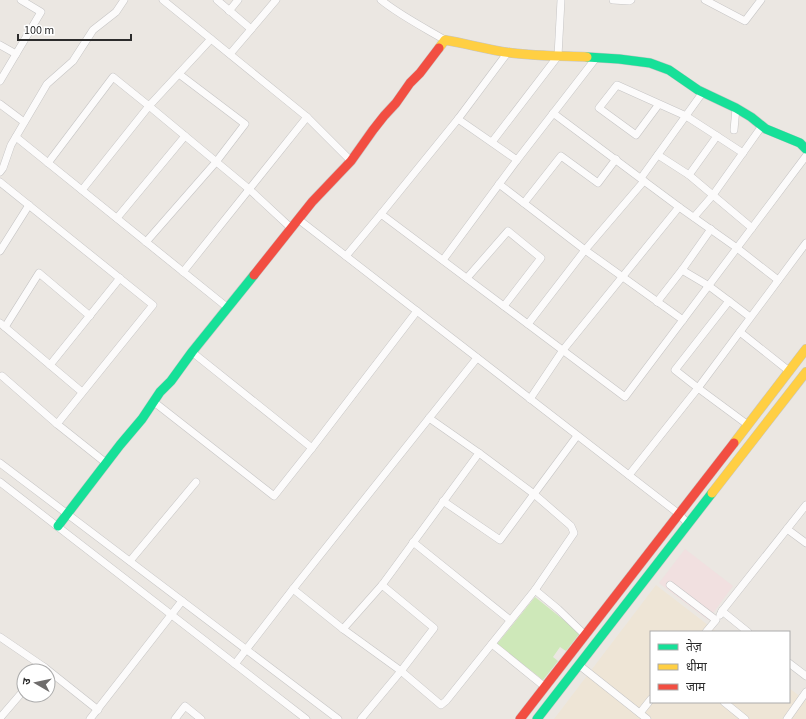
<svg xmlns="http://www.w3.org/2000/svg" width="806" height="719" viewBox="0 0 806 719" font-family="'Source Sans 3','Noto Sans Devanagari',sans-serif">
	<rect width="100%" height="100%" fill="#ebe7e2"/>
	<path fill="#eee5d6" d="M656,585l61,47h-66v70h138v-14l17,13v18h-252z"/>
	<path fill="#f1e0e0" d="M685,549l48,37 -25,34 -49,-37z"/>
	<path fill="#cee8b9" d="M535,597l45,36 -14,18 -6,-4 -7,10 5,4 -15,19 -46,-36z"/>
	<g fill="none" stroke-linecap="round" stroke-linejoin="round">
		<defs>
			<g id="street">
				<path d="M163,0l144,117 -124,155"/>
				<path d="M217,0l34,29"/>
				<path d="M381,0c20,16 42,27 64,40"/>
				<path d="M613,0l16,1 2,-1"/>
				<path d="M705,0l40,21 16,-21"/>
				<path d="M229,11l9,-11"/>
				<path d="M0,45l16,9"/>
				<path d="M230,54l46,-54"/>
				<path d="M0,81l41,-69 -20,-12"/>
				<path d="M0,104l24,18"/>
				<path d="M553,113l91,68 -59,69 98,70"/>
				<path d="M307,117l44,44"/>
				<path d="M458,119l50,-67"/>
				<path d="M734,130l2,-22"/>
				<path d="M717,136l26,17"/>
				<path d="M16,137l212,171"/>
				<path d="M492,142l66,-86 3,-56"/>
				<path d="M658,155l31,20 28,-39 -31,-20 -69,-31 -18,23 37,27 23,-31"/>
				<path d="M48,163l65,-86 36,29 62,-67"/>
				<path d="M0,172l3,-4 8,-23 36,-61 26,-23 20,-31 23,-18 8,-12"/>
				<path d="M689,175l63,53"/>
				<path d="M641,178l62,-86"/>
				<path d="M0,182l153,123 -96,119 -55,-48"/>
				<path d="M499,184l86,66 -57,74"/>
				<path d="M82,190l67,-84 100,83 42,39"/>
				<path d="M524,203l37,-47 37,27 18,-24"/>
				<path d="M679,207l58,41 41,32"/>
				<path d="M381,214l77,-95 59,41 79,-102"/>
				<path d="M694,217l19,-22 49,-69"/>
				<path d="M117,218l68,-82"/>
				<path d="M298,219l381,295 9,10"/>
				<path d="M711,229l-29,41 27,16 20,15"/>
				<path d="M146,242l70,-80 29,-38 -66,-50"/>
				<path d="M0,251l29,-46"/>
				<path d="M346,256l35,-42 244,183 181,-241"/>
				<path d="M443,260l74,-100"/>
				<path d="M467,278l41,-47 33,27 -37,48"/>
				<path d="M657,302l25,-32"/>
				<path d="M750,317l-21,-16 -54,69 23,18 108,-145"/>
				<path d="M0,323l82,69"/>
				<path d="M5,327l34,-54 51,43"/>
				<path d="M740,332l49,39"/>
				<path d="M192,352l120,96 105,-137"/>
				<path d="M50,365l70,-87"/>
				<path d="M530,399l33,-49 116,-143 -35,-26"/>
				<path d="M154,402l120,94 38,-48"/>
				<path d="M57,424l49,39"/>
				<path d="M0,463l338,256"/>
				<path d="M629,475l69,-87 50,37"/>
				<path d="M0,482l306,237"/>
				<path d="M443,501l57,39 34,-46 -55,-41"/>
				<path d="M787,529l19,14"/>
				<path d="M413,542l97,78"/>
				<path d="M130,561l66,-79"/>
				<path d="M382,585l97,-132 -50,-35"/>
				<path d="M670,585l46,35 -10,12"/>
				<path d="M293,589l50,40 39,-44 52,43 -33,43 40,34 5,-4 89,-111 39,-57 -3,-7 -37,-32 43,-58"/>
				<path d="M535,590l23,19 27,26"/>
				<path d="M722,611l84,-106"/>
				<path d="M720,615l2,-4 26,21"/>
				<path d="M343,629l58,42 -40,48"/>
				<path d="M0,637l44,30 -4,4"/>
				<path d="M492,644l53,43"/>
				<path d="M789,663l17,13"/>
				<path d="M235,664l58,-75 184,-231"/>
				<path d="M579,665l68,54"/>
				<path d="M44,667l54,43"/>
				<path d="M724,702l21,17"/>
				<path d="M640,713l11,-14"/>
				<path d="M0,718l24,-28"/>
				<path d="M90,719l92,-118"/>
				<path d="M175,719l10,-13 16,13"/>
				<path d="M787,719l19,-27"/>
			</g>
			<g id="fast">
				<path d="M587,57l32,2 31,4 19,7 29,20 38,18 15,9 15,12 34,14 6,6"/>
				<path d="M58,526l62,-81 22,-26 18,-27 11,-11 21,-29 62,-77"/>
				<path d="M537,719l175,-226"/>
			</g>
			<g id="slow">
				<path d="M439,48l6,-8c23,4 45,10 67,13 25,3 51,3 75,4"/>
				<path d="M734,443l72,-94"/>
				<path d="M712,493l94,-121"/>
			</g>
			<g id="jam">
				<path d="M254,275l58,-73 39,-41 22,-31 11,-14 12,-13 14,-20 10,-10 19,-25"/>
				<path d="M520,719l214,-276"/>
			</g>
		</defs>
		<use href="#street" stroke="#c6c5c5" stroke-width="8"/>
		<use href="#fast" stroke="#c6c5c5" stroke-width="10"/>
		<use href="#slow" stroke="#c6c5c5" stroke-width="10"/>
		<use href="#jam" stroke="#c6c5c5" stroke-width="10"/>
		<use href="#street" stroke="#fcfbfb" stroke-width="7"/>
		<use href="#fast" stroke="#16e098" stroke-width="9"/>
		<use href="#slow" stroke="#ffcf43" stroke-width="9"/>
		<use href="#jam" stroke="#f24e42" stroke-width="9"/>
	</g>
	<rect x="650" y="631" width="140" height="72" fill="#ffffff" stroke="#ababab"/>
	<rect x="658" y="644" width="20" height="6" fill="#16e098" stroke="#ababab"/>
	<text x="686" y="651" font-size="12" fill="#2c2c2c">तेज़</text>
	<rect x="658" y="664" width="20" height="6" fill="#ffcf43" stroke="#ababab"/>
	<text x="686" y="671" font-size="12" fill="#2c2c2c">धीमा</text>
	<rect x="658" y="684" width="20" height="6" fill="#f24e42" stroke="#ababab"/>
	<text x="686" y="691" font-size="12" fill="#2c2c2c">जाम</text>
	<g transform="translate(36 683) rotate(279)"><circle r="19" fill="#ffffff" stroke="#ababab"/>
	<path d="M0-3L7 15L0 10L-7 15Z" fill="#6f6d6c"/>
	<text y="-6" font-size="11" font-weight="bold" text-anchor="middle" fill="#2c2c2c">उ</text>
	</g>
	<path d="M18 34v6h113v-6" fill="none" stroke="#2c2c2c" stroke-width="2"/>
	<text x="24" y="34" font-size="12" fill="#2c2c2c" stroke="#ffffff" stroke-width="3" paint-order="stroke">100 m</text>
</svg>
